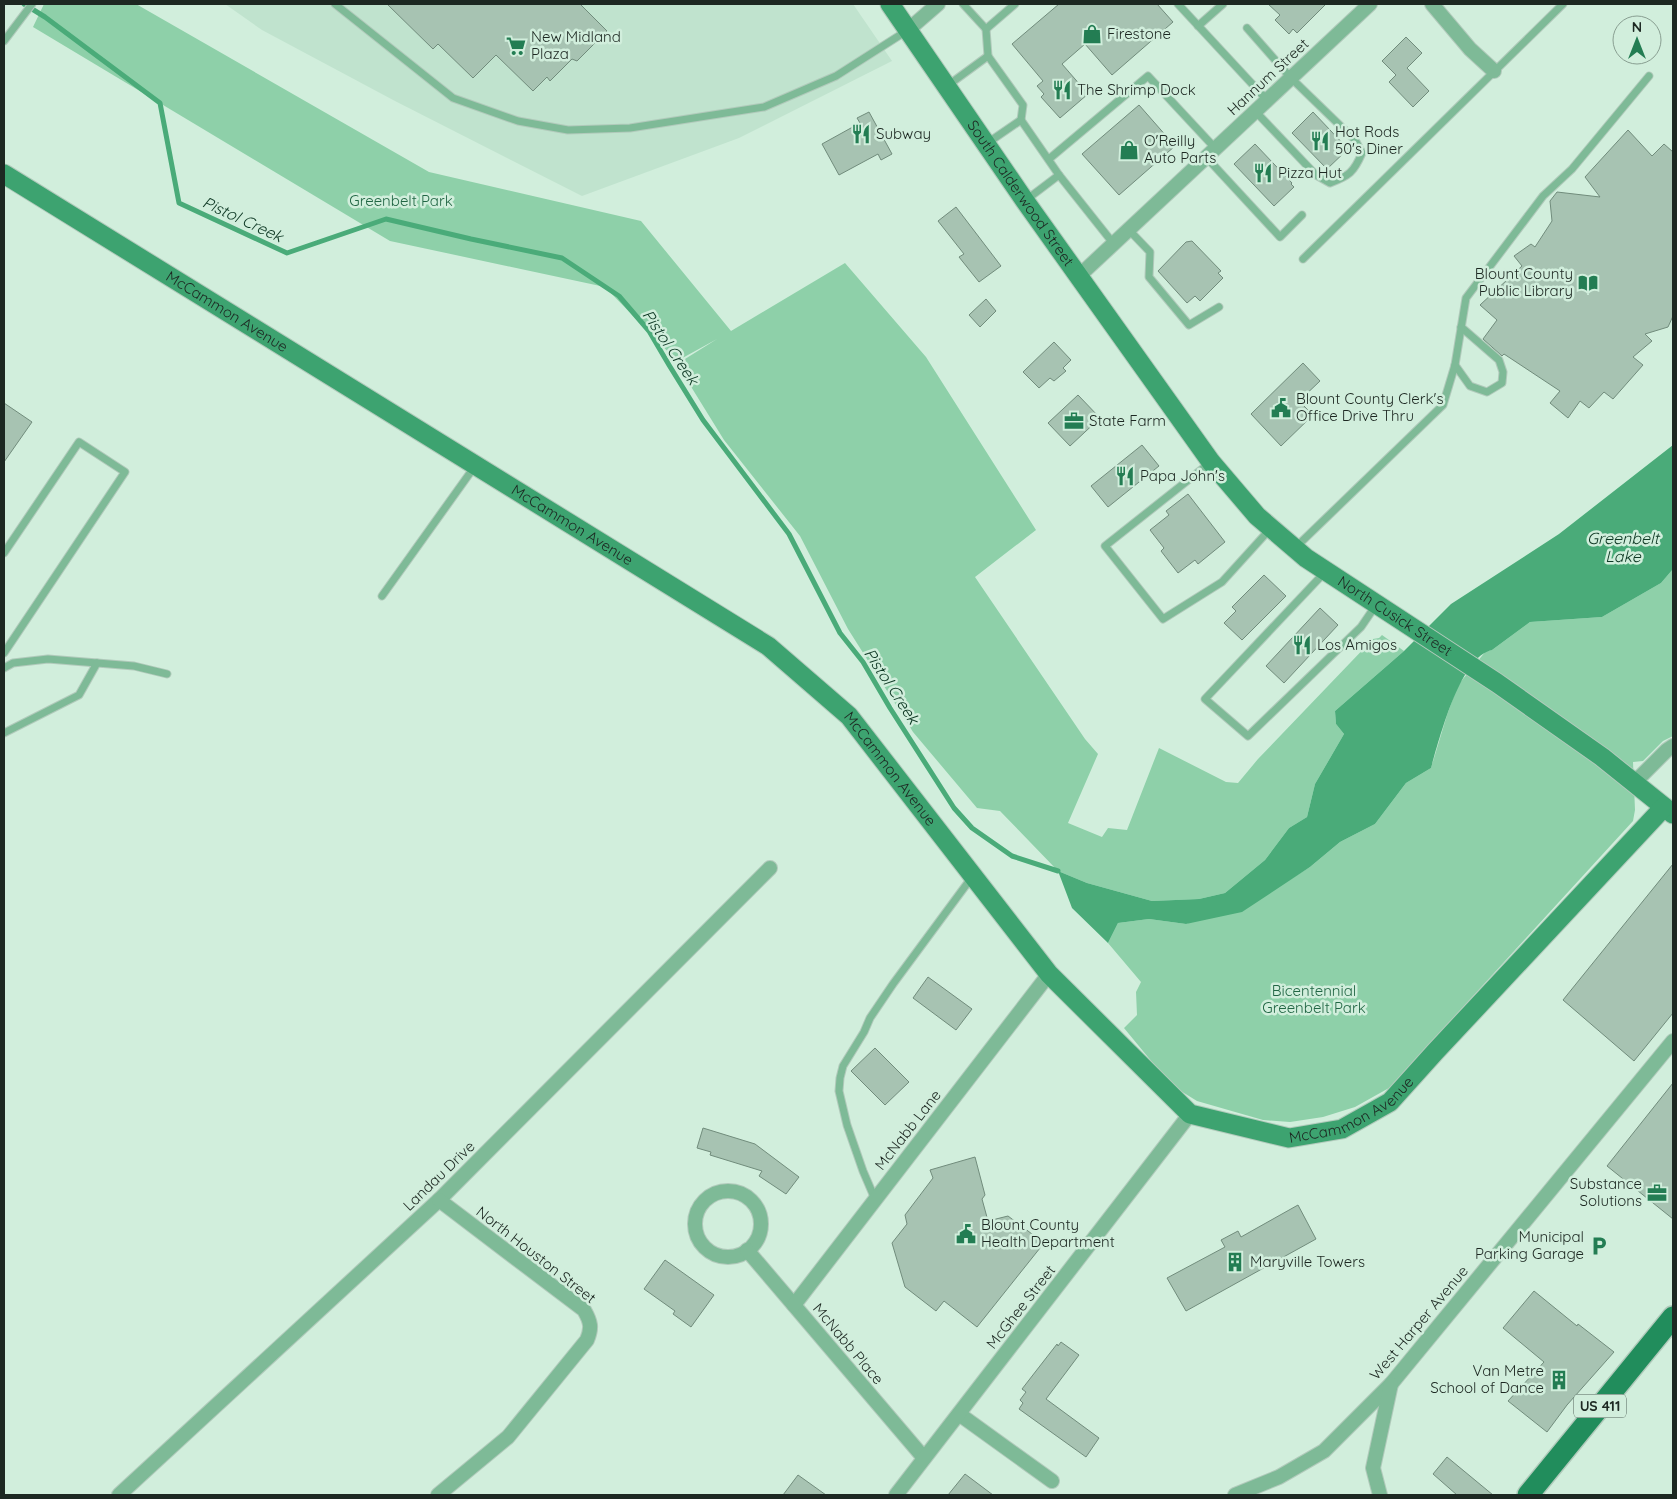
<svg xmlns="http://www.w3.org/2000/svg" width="1677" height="1499" viewBox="0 0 1677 1499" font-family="Quicksand,sans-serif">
	<rect width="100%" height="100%" fill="#d1eedc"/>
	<path fill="#c0e3ce" d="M225,4h628l39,57 -153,77 -157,58 -187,-95 -133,-71z"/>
	<g fill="#8ed0a9">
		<path d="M44,4h92l293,168 212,49 90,110 114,-68 81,94 110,173 -61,47 110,162 13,15 -30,69 34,14 6,-9 19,2 32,-82 67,34 12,1 20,-24 115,-120 6,-1 3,-3 22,16 -69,60 1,13 8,10 -29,50 -8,33 -18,11 -24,32 -40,33 -26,6 -47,2 -65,-18 -29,-12 -58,-60 -23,-3 -64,-76 -65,-103 -48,-93 -76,-96 -47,-76 40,-25 -40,22 -72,-74 -215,-46 -357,-214z"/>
		<path d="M1673,569v167l-10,5 -20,20 -10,1 2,48 -2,11 -244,267 -34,19 -32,10 -33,5 -27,-2 -66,-19 -26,-16 -47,-57 13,-13 -1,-23 5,-10 -33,-39 10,-20 31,-4 37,5 100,-42 24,-15 30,-25 35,-18 31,-41 25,-15 16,-53 11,-30 28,-34 6,-1 38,-28 72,-5 59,-34z"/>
	</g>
	<path fill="#4aab79" d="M1673,445v124l-12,14 -59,34 -72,5 -38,28c-32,6 -53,90 -61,118l-25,15 -31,41 -35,18 -30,25 -68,45 -56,12 -37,-5 -31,4 -10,20 -36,-35 -14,-37 29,12 65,18 47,-2 26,-6 40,-33 24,-32 18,-11 8,-33 29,-50 -8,-10 -1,-13 69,-60 47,-47 108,-70z"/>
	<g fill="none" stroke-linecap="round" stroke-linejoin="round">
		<path stroke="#4aab79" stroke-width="5" d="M24,4l21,13 115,86 19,100 108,50 99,-34 85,20 91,19 57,38 30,35 20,34 34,55 86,114 51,99 23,29 27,46 64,100 18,20 40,28 46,15"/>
	</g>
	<g fill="#a7c3b2" stroke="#718c7c">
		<path d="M387,4h193l27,27 -30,30 -5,-2 -22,22 -3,-4 -14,14 -37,-36 -23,23 -35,-34 -5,5z"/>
		<path d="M1059,4h98l16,18 -61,53 -27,-31 -23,20 26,30 -28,24 -19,-21 3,-3 -7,-8 6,-5 -31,-37z"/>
		<path d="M1268,4h58l-29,29 -4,-4 -4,5 -14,-14 5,-5z"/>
		<path d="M1406,37l16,16 -15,15 22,23 -16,16 -24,-25 7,-7 -14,-14z"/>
		<path d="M1139,105l36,41 -56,49 -37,-41z"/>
		<path d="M869,112l23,42 -11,6 -3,-6 -39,21 -17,-31 38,-21 -3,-5z"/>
		<path d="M1313,112l35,37 -21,20 -35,-36z"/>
		<path d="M1628,130l24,26 12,-12 9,8v164l-5,11 -23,7 7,7 -19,16 10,8 -30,34 -9,-7 -15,16 -9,-7 -12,17 -18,-15 10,-12 -56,-37 -2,2 -19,-17 14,-19 -17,-15 42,-39 -8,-10 17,-12 4,3 17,-26 -2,-20 7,-9 43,5 -15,-20z"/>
		<path d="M1255,144l37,39 -1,1 3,3 -20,19 -40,-42z"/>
		<path d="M956,207l45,59 -22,16 -20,-25 5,-3 -26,-33z"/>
		<path d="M1192,241l29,30 -3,2 5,5 -23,23 -5,-5 -8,7 -29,-32 28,-29z"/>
		<path d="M986,299l10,12 -16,16 -11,-12z"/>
		<path d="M1054,342l17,18 -8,8 3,3 -12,10 -4,-3 -11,10 -16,-16z"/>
		<path d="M1303,363l17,18 -21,20 14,14 -32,31 -30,-32z"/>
		<path d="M1078,395l22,23 -30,28 -22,-23z"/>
		<path d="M4,403l28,19 -28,40z"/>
		<path d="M1142,445l17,21 -51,41 -17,-21z"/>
		<path d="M1188,494l37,48 -27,22 -3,-4 -17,13 -17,-22 3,-3 -14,-18 19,-15 -3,-4z"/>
		<path d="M1264,575l22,21 -44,44 -18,-17 12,-12 -4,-4z"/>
		<path d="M1320,608l18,17 -54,58 -18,-17z"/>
		<path d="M1673,864v149l-39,48 -71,-61z"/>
		<path d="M928,977l44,32 -16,21 -43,-32z"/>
		<path d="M875,1048l34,34 -24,23 -34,-34z"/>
		<path d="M1673,1083v136l-66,-53z"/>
		<path d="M703,1128l52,16 44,33 -13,17 -27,-18 3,-5 -52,-16 1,-3 -14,-4z"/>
		<path d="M975,1157l10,38 -3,4 6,22 20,-5 36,27 -67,84 -33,-26 -8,10 -31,-24 -13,-44 15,-19 -2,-9 28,-37 -3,-8z"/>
		<path d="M1298,1205l18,34 -130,72 -19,-33 58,-31 -4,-7 17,-9 3,6z"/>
		<path d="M665,1260l49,35 -23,32 -18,-13 2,-3 -31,-22z"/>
		<path d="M1534,1291l43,35 1,-2 36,28 -47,53 -20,27 -39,-31 36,-39 -41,-34z"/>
		<path d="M1061,1342l18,13 -33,44 53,39 -13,19 -67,-48 4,-6 -3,-3 6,-8 -4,-3 35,-45 1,2z"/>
		<path d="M1447,1457l46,38h-36l-24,-21z"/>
		<path d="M965,1474l28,21h-45z"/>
		<path d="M798,1475l28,20h-43z"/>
	</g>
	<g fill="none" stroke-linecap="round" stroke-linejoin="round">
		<defs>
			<g id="lane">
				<path d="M335,4l118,94 65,23 50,9 62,-2 134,-21 72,-31 72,-46"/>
				<path d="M963,4l23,25 2,27"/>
				<path d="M1178,4l89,96"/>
				<path d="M1198,26l25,-22"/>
				<path d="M1247,28l44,50 64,62 7,13c-8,19 -13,23 -32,30l-14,-8 -61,-64"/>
				<path d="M986,29l29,-25"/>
				<path d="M4,41l28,-37"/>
				<path d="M947,86l41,-30 35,49 -2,15"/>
				<path d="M986,144l35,-24 38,55"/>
				<path d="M1206,157l74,80 22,-22"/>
				<path d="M1049,159l99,-83 67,72"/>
				<path d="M1026,200l33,-25 54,68"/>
				<path d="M1129,230l21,22 -1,25 40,48 30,-18"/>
				<path d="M1303,259l260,-255"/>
				<path d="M1455,365l15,21 17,6 15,-9 1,-11 -4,-12 -38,-33"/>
				<path d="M1211,462l-106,84 58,73 59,-37 49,-54"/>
				<path d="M1295,548l148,-143 12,-40 11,-67 77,-102 29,-27 77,-93"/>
				<path d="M4,553l75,-111 46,30 -121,181"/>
				<path d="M1326,571l-121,128 43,37 113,-109 15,-22"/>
				<path d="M382,596l93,-130"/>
				<path d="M4,668l9,-5 35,-4 86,7 33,8"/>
				<path d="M4,733l75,-38 18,-32"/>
				<path d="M875,1199l-12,-28 -16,-46 -8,-34 1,-13 3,-12 21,-34 6,-14 23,-34 79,-107"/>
			</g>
			<g id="street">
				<path d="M1432,4l38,45 24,22"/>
				<path d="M908,30l30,-26"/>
				<path d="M1079,276l291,-272"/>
				<path d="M1634,783l33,-33 6,-4"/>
				<circle cx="728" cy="1224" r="33"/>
				<path d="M747,1250l177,208"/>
				<path d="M794,1305l255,-331"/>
				<path d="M959,1414l93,67"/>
				<path d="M119,1495l320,-295 331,-332"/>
				<path d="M438,1495l70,-58 79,-97c5,-12 4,-18 -3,-30l-145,-110"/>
				<path d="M896,1495l294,-381"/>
				<path d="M1235,1495l44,-18 45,-26 67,-67 282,-343"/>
				<path d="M1380,1495l-7,-27 18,-84"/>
			</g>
			<g id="secondary">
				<path id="s1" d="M890,4l135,197 186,261 46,54 49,42 191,125 105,74 71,57"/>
				<path id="s2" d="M4,174l764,472 81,70 200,258 141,140 99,24 53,-9 48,-27 45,-50 229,-245"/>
			</g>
			<path id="primary" d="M1528,1495l145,-178"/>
		</defs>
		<use href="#lane" stroke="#b1cabb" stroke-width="9"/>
		<use href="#street" stroke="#b1cabb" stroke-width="16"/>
		<use href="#secondary" stroke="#b1cabb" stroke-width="21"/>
		<use href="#primary" stroke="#b1cabb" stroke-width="24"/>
		<use href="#lane" stroke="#7eba97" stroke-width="7"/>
		<use href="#street" stroke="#7eba97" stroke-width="14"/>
		<use href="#secondary" stroke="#3da370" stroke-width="19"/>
		<use href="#primary" stroke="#218d5c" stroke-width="21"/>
	</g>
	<defs>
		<symbol id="shop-bare" viewBox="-9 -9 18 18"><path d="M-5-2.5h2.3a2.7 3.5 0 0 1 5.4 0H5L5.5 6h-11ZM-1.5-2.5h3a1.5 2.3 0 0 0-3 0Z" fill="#237d53" stroke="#d1eedc" stroke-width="2.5" paint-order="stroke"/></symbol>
		<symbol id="supermarket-bare" viewBox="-9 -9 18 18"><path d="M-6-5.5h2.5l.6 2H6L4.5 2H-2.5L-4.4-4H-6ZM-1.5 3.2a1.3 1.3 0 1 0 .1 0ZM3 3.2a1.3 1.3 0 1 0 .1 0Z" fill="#237d53" stroke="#d1eedc" stroke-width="2.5" paint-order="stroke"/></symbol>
		<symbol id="restaurant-bare" viewBox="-9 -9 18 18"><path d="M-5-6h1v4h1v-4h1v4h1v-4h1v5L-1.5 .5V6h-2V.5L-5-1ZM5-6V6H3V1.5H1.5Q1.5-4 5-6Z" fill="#237d53" stroke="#d1eedc" stroke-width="2.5" paint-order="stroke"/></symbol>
		<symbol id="library-bare" viewBox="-9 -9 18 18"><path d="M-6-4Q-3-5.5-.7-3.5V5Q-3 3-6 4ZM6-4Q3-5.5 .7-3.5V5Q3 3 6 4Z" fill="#237d53" stroke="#d1eedc" stroke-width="2.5" paint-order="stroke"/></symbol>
		<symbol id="civic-bare" viewBox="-9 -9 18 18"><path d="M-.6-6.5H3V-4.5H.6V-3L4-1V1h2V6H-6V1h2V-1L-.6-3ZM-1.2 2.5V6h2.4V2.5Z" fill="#237d53" stroke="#d1eedc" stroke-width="2.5" paint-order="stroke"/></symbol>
		<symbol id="office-bare" viewBox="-9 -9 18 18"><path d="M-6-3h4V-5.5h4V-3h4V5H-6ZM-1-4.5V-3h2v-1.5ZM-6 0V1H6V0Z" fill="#237d53" stroke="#d1eedc" stroke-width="2.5" paint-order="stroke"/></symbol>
		<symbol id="parking-bare" viewBox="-9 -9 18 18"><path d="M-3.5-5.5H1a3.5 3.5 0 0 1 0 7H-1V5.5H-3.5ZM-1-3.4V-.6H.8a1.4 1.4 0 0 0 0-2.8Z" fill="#237d53" stroke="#d1eedc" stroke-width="2.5" paint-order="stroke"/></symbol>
		<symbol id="building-bare" viewBox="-9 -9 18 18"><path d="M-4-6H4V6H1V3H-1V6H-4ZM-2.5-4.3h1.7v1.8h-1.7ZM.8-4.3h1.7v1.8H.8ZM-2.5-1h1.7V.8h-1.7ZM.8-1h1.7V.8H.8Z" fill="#237d53" stroke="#d1eedc" stroke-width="2.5" paint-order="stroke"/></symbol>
	</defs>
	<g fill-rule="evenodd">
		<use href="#shop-bare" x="1078" y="20" width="28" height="28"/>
		<use href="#supermarket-bare" x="502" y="32" width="28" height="28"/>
		<use href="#restaurant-bare" x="1048" y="76" width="28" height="28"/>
		<use href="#restaurant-bare" x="847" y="120" width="28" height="28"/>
		<use href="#restaurant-bare" x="1306" y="127" width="28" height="28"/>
		<use href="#shop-bare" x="1115" y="136" width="28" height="28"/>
		<use href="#restaurant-bare" x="1249" y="159" width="28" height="28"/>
		<use href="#library-bare" x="1574" y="269" width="28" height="28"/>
		<use href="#civic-bare" x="1267" y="394" width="28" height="28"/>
		<use href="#office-bare" x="1060" y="407" width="28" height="28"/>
		<use href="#restaurant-bare" x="1111" y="462" width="28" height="28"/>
		<use href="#restaurant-bare" x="1288" y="631" width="28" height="28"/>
		<use href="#office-bare" x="1643" y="1179" width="28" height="28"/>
		<use href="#civic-bare" x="952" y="1220" width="28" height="28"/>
		<use href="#parking-bare" x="1585" y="1232" width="28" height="28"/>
		<use href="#building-bare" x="1221" y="1248" width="28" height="28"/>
		<use href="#building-bare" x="1545" y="1366" width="28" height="28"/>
	</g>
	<g text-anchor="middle" stroke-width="5" stroke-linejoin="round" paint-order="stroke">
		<rect fill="#d1eedc" stroke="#53635a" stroke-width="1" x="1574" y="1394.5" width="52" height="23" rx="4"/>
		<g font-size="14" font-weight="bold" fill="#1d2822">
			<text x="1600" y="1411">US 411</text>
		</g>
		<g font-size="15" fill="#1d2822" stroke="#d1eedc" text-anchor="start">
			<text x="1107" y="39">Firestone</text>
			<text x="531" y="42">New Midland<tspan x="531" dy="17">Plaza</tspan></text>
			<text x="1077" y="95">The Shrimp Dock</text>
			<text x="1335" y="137">Hot Rods<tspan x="1335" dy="17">50's Diner</tspan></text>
			<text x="876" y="139">Subway</text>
			<text x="1144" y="146">O'Reilly<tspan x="1144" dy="17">Auto Parts</tspan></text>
			<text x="1278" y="178">Pizza Hut</text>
			<text x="1573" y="279" text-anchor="end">Blount County<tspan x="1573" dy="17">Public Library</tspan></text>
			<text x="1296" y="404">Blount County Clerk's<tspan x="1296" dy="17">Office Drive Thru</tspan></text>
			<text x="1089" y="426">State Farm</text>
			<text x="1140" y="481">Papa John's</text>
			<text x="1317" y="650">Los Amigos</text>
			<text x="1642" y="1189" text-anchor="end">Substance<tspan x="1642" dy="17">Solutions</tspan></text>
			<text x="981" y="1230">Blount County<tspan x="981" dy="17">Health Department</tspan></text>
			<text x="1584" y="1242" text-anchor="end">Municipal<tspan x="1584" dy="17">Parking Garage</tspan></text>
			<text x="1250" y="1267">Maryville Towers</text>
			<text x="1544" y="1376" text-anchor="end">Van Metre<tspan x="1544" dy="17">School of Dance</tspan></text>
		</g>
		<g font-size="15" fill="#1d2822" stroke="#d1eedc">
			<text transform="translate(1268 77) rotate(-43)" y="5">Hannum Street</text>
			<text dy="5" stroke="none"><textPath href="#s1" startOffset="230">South Calderwood Street</textPath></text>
			<text dy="5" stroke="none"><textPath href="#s2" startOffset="262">McCammon Avenue</textPath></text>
			<text dy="5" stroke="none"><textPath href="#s2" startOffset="668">McCammon Avenue</textPath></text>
			<text dy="5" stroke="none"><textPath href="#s1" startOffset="801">North Cusick Street</textPath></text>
			<text dy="5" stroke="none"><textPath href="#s2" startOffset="1072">McCammon Avenue</textPath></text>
			<text dy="5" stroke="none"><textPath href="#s2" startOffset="1702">McCammon Avenue</textPath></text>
			<text transform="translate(908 1130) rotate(-52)" y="5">McNabb Lane</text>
			<text transform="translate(439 1176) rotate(-44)" y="5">Landau Drive</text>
			<text transform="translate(536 1255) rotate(38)" y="5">North Houston Street</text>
			<text transform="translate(1021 1307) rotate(-52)" y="5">McGhee Street</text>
			<text transform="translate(1419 1323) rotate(-50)" y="5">West Harper Avenue</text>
			<text transform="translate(848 1344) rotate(50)" y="5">McNabb Place</text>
		</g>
		<g font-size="15" fill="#216644" stroke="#d1eedc">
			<text x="401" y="206">Greenbelt Park</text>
			<text x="1314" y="996">Bicentennial<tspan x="1314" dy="17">Greenbelt Park</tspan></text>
		</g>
		<g font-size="16" font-style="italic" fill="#0e3824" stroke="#d1eedc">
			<text transform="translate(243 219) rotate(25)" y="6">Pistol Creek</text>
			<text transform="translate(671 347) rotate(56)" y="6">Pistol Creek</text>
			<text x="1623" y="544">Greenbelt<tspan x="1623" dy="18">Lake</tspan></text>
			<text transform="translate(892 686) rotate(57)" y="6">Pistol Creek</text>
		</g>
	</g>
	<rect width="1677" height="1499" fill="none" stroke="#1d2822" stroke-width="10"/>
	<g transform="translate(1637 40)"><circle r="24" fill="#d1eedc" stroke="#899f92"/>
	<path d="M0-4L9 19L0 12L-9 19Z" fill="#237d53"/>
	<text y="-8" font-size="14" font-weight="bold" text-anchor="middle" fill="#1d2822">N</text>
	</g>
</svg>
